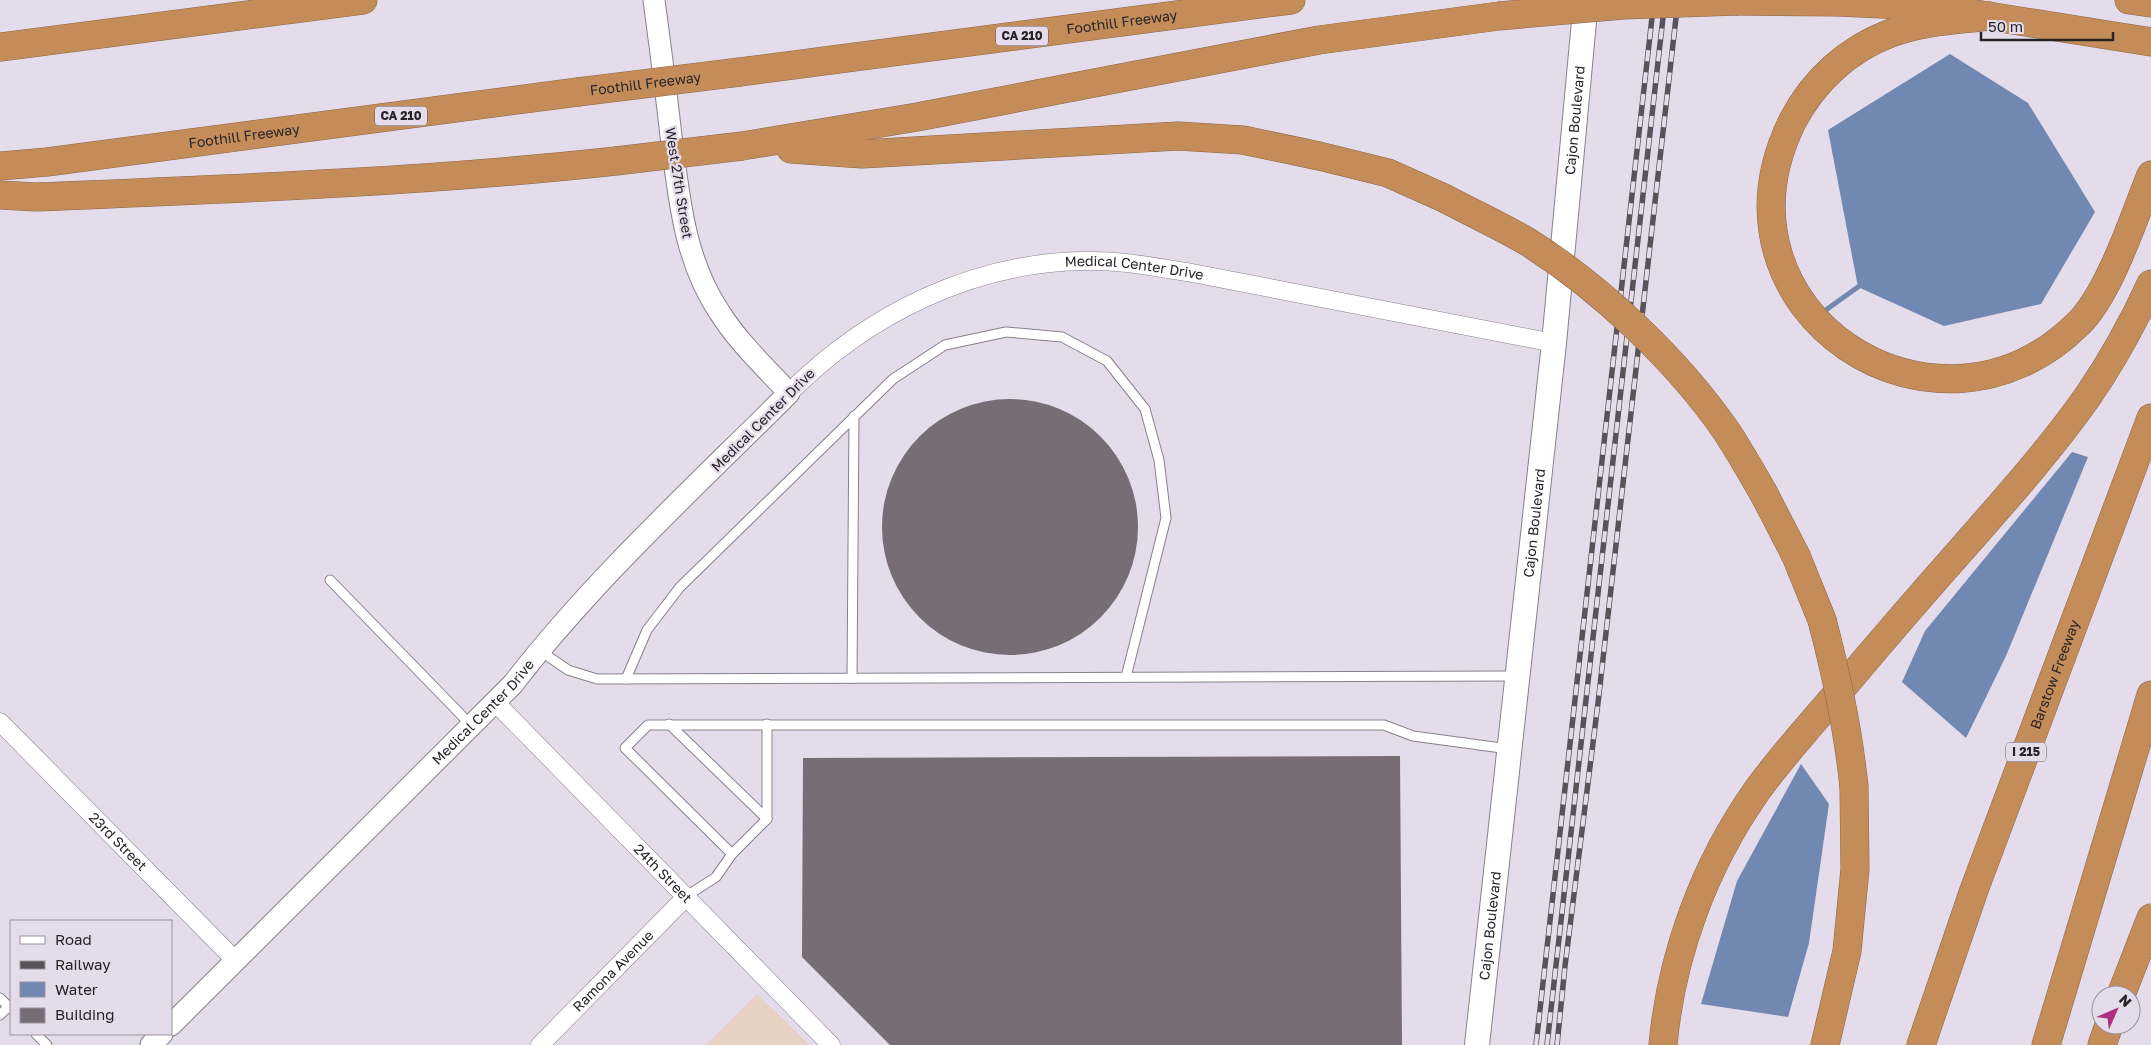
<svg xmlns="http://www.w3.org/2000/svg" width="2151" height="1045" viewBox="0 0 2151 1045" font-family="'Golos Text',sans-serif">
	<rect width="100%" height="100%" fill="#e4dcea"/>
	<path fill="#e7d1c5" d="M757,994l53,51h-104z"/>
	<g fill="#7188b3">
		<path d="M1950,54l78,49 67,109 -54,92 -97,22 -86,-39 -30,-157z"/>
		<path d="M2072,452l16,5 -82,199 -40,82 -64,-56 23,-51z"/>
		<path d="M1801,764l28,40 -20,139 -21,74 -87,-13 36,-123z"/>
	</g>
	<g fill="none" stroke-linecap="round" stroke-linejoin="round">
		<path stroke="#7188b3" stroke-width="5" d="M1823,312l35,-25"/>
	</g>
	<g fill="#786c75">
		<circle cx="1010" cy="527" r="128"/>
		<path d="M1400,756l2,289h-512l-88,-88 1,-199z"/>
	</g>
	<g fill="none" stroke-linecap="round" stroke-linejoin="round">
		<defs>
			<g id="service">
				<path d="M330,580l141,145"/>
				<path d="M539,650l29,20 29,9 919,-3"/>
				<path d="M852,678l2,-262"/>
				<path d="M626,679l21,-49 33,-43 213,-208 52,-34 61,-13 56,5 45,24 38,48 14,51 7,58 -40,159"/>
				<path d="M669,724l98,95"/>
				<path d="M732,854l35,-35v-95"/>
				<path d="M685,897l31,-20 16,-23 -107,-106 23,-23h736l29,11 96,13"/>
				<path d="M0,998l11,11"/>
				<path d="M0,1015l8,-8"/>
				<path d="M36,1034l11,11"/>
			</g>
			<g id="minor">
				<path id="s1" d="M789,393c79,-79 184,-131 297,-132 34,-1 68,6 101,11l367,71"/>
				<path id="s2" d="M495,702l336,343"/>
				<path id="s3" d="M0,722l236,239"/>
				<path id="s4" d="M540,1045l145,-147"/>
			</g>
			<g id="tertiary">
				<path id="s5" d="M171,1025l342,-341c82,-106 182,-197 276,-291 -24,-26 -50,-50 -69,-80 -36,-53 -41,-116 -49,-177 -5,-46 -11,-91 -17,-136"/>
				<path d="M151,1045l11,-11"/>
			</g>
			<g id="secondary">
				<path id="s6" d="M1477,1045l77,-702 32,-343"/>
			</g>
			<g id="motorway">
				<path d="M2129,0l22,3"/>
				<path d="M1738,1l100,1 87,4 226,36"/>
				<path d="M1990,16c-33,4 -67,5 -99,17 -43,16 -78,48 -99,89 -92,189 144,344 287,201 31,-31 55,-106 72,-148"/>
				<path d="M0,47l363,-47"/>
				<path id="s7" d="M740,72l551,-72"/>
				<path d="M742,146l175,-29 402,-77 180,-24"/>
				<path d="M791,149l71,5 316,-18 65,4 76,16 69,17 56,25"/>
				<path id="s8" d="M0,166l47,-4 531,-70"/>
				<path d="M0,195l36,2c194,-8 387,-15 580,-36"/>
				<path d="M1764,494l32,62 26,64"/>
				<path d="M2121,995l30,-77"/>
				<path d="M1663,1045c8,-89 41,-179 93,-253 27,-38 61,-74 91,-110 38,-45 76,-89 115,-133 43,-49 88,-99 126,-153 24,-35 45,-73 63,-112"/>
				<path d="M1825,1045l22,-94 8,-82 -1,-82"/>
				<path id="s9" d="M1921,1045l53,-155 177,-472"/>
				<path d="M2046,1045l105,-350"/>
				<path d="M2102,1045l7,-20"/>
			</g>
		</defs>
		<use href="#service" stroke="#87808d" stroke-width="11"/>
		<use href="#minor" stroke="#87808d" stroke-width="19"/>
		<use href="#tertiary" stroke="#87808d" stroke-width="23"/>
		<use href="#secondary" stroke="#87808d" stroke-width="26"/>
		<use href="#motorway" stroke="#8c6848" stroke-width="29"/>
		<use href="#service" stroke="#fff" stroke-width="9"/>
		<use href="#minor" stroke="#fff" stroke-width="18"/>
		<use href="#tertiary" stroke="#fff" stroke-width="21"/>
		<use href="#secondary" stroke="#fff" stroke-width="24"/>
		<use href="#motorway" stroke="#c38c59" stroke-width="28"/>
		<defs>
			<g id="rail">
				<path d="M1536,1045l118,-1045"/>
				<path d="M1547,1045l118,-1045"/>
				<path d="M1557,1045l8,-79 33,-263 80,-703"/>
			</g>
		</defs>
		<use href="#rail" stroke="#57535a" stroke-width="5.5"/>
		<use href="#rail" stroke="#e4dcea" stroke-width="4" stroke-dasharray="11" stroke-linecap="butt"/>
		<defs>
			<g id="motorway-bridge">
				<path d="M1499,16l124,-11 115,-4"/>
				<path id="s10" d="M578,92l162,-20"/>
				<path d="M616,161l126,-15"/>
				<path d="M1444,198c28,15 57,28 84,44 73,46 150,119 199,190 13,20 25,41 37,62"/>
				<path d="M1822,620c15,57 26,108 32,167"/>
			</g>
		</defs>
		<use href="#motorway-bridge" stroke="#8c6848" stroke-width="29" stroke-linecap="butt"/>
		<use href="#motorway-bridge" stroke="#c38c59" stroke-width="28"/>
	</g>
	<g text-anchor="middle" stroke-width="4.5" stroke-linejoin="round" paint-order="stroke">
		<g fill="#e4dcea" stroke="#605b63" stroke-width="1">
			<rect x="996" y="26.5" width="52" height="19" rx="4"/>
			<rect x="375" y="106.5" width="52" height="19" rx="4"/>
			<rect x="2006" y="742.5" width="40" height="19" rx="4"/>
		</g>
		<g font-size="12" font-weight="bold" fill="#272429">
			<text x="1022" y="40">CA 210</text>
			<text x="401" y="120">CA 210</text>
			<text x="2026" y="756">I 215</text>
		</g>
		<g font-size="14" fill="#272429" stroke="#e4dcea">
			<text dy="5" stroke="none"><textPath href="#s7" startOffset="385">Foothill Freeway</textPath></text>
			<text dy="5" stroke="none"><textPath href="#s10" startOffset="68">Foothill Freeway</textPath></text>
			<text dy="5" stroke="none"><textPath href="#s6" startOffset="930">Cajon Boulevard</textPath></text>
			<text dy="5" stroke="none"><textPath href="#s8" startOffset="246">Foothill Freeway</textPath></text>
			<text transform="translate(679 183) rotate(81)" y="5">West 27th Street</text>
			<text dy="5" stroke="none"><textPath href="#s1" startOffset="382">Medical Center Drive</textPath></text>
			<text transform="translate(763 420) rotate(-45)" y="5">Medical Center Drive</text>
			<text dy="5" stroke="none"><textPath href="#s6" startOffset="525">Cajon Boulevard</textPath></text>
			<text dy="5" stroke="none"><textPath href="#s9" startOffset="394">Barstow Freeway</textPath></text>
			<text dy="5" stroke="none"><textPath href="#s5" startOffset="442">Medical Center Drive</textPath></text>
			<text dy="5" stroke="none"><textPath href="#s3" startOffset="168">23rd Street</textPath></text>
			<text dy="5" stroke="none"><textPath href="#s2" startOffset="240">24th Street</textPath></text>
			<text dy="5" stroke="none"><textPath href="#s6" startOffset="120">Cajon Boulevard</textPath></text>
			<text dy="5" stroke="none"><textPath href="#s4" startOffset="104">Ramona Avenue</textPath></text>
		</g>
	</g>
	<rect x="10" y="920" width="162" height="115" fill="#e4dcea" stroke="#98929d"/>
	<rect x="20" y="936" width="25" height="8" fill="#ffffff" stroke="#98929d"/>
	<text x="55" y="945" font-size="15" fill="#272429">Road</text>
	<rect x="20" y="961" width="25" height="8" fill="#57535a" stroke="#98929d"/>
	<text x="55" y="970" font-size="15" fill="#272429">Railway</text>
	<rect x="20" y="982" width="25" height="15" fill="#7188b3" stroke="#98929d"/>
	<text x="55" y="995" font-size="15" fill="#272429">Water</text>
	<rect x="20" y="1008" width="25" height="15" fill="#786c75" stroke="#98929d"/>
	<text x="55" y="1020" font-size="15" fill="#272429">Building</text>
	<g transform="translate(2116 1010) rotate(45)"><circle r="24" fill="#e4dcea" stroke="#98929d"/>
	<path d="M0-4L9 19L0 12L-9 19Z" fill="#ae2f7d"/>
	<text y="-8" font-size="14" font-weight="bold" text-anchor="middle" fill="#272429">N</text>
	</g>
	<path d="M1981 32v8h132v-8" fill="none" stroke="#272429" stroke-width="2.5"/>
	<text x="1988" y="32" font-size="15" fill="#272429" stroke="#e4dcea" stroke-width="4" paint-order="stroke">50 m</text>
</svg>
